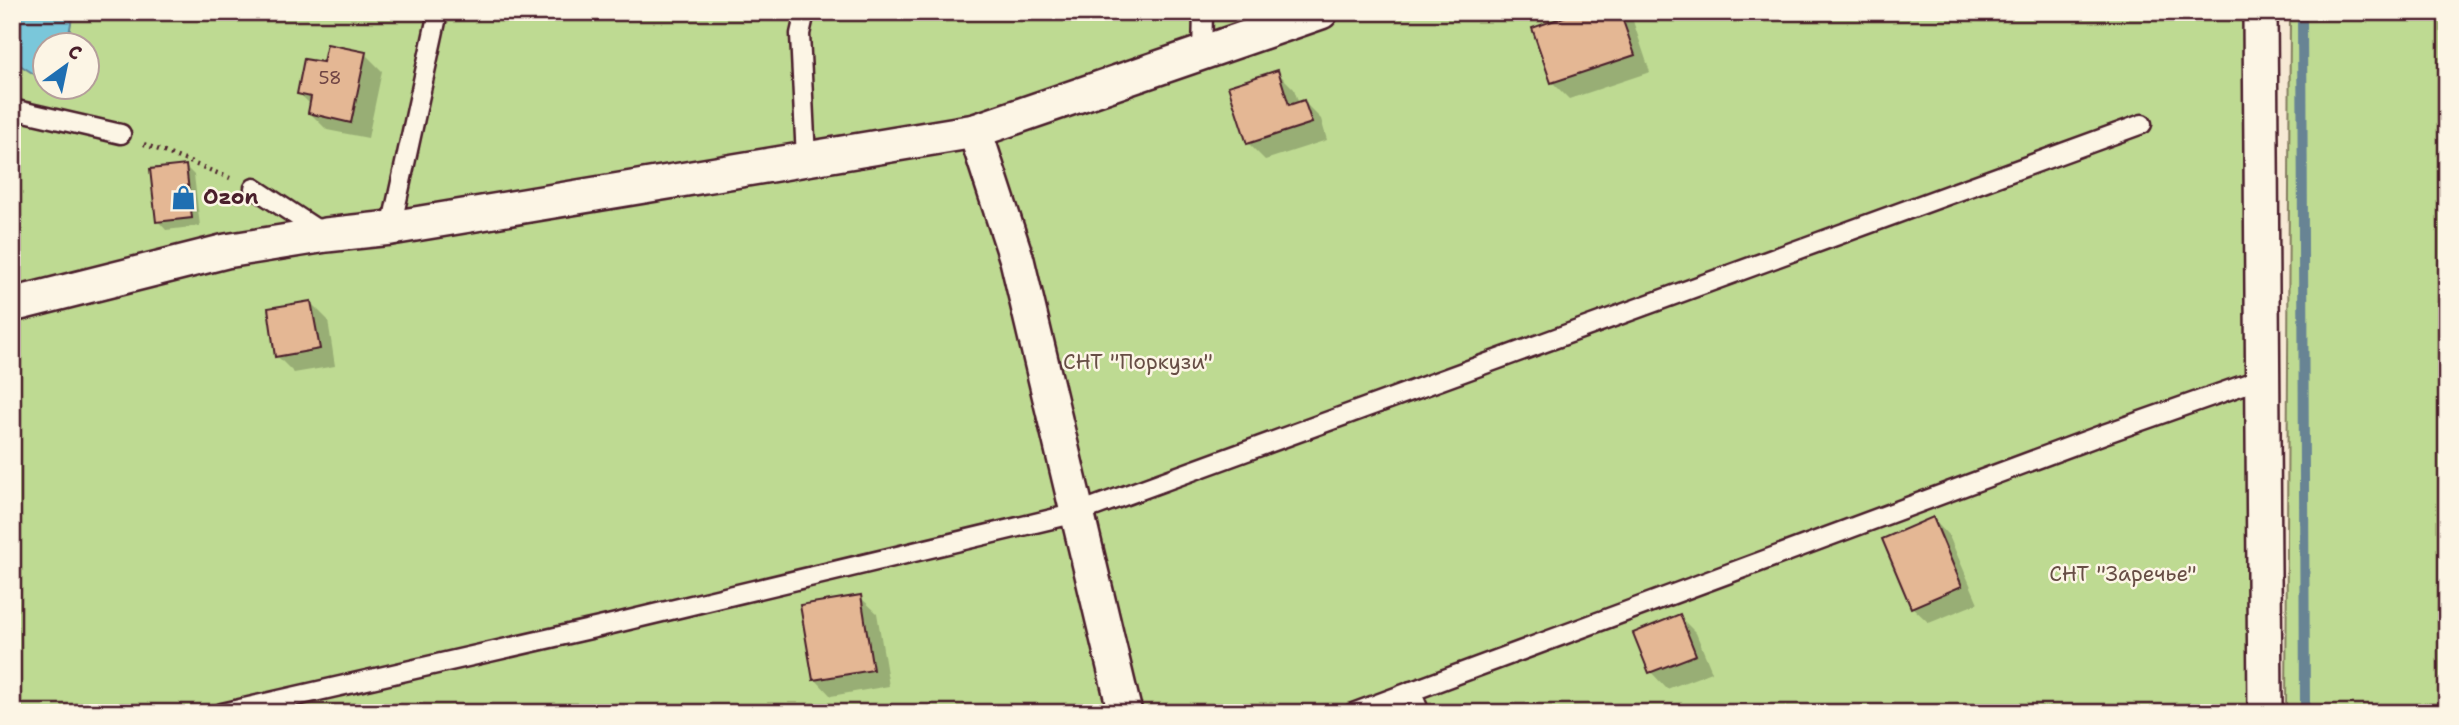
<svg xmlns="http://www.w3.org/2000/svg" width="2459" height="725" viewBox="0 0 2459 725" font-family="'Shantell Sans',sans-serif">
	<rect width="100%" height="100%" fill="#f7e9d5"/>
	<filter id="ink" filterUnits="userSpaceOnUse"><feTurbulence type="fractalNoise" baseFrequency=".0143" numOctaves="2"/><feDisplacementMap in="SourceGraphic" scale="14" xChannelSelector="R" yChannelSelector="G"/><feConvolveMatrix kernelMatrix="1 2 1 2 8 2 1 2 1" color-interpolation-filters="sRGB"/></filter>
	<g filter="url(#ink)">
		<g fill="#beda92" stroke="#847c5e" stroke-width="2" fill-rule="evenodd">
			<path d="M12,12h2248l5,701h-2253zM46,46h42v42h-42z"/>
			<path d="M2290,12h157v701h-161z"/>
		</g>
		<path fill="#7ac7da" stroke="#678494" stroke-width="2" d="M12,12h61l-6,33 -21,1 -1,35 -33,-21z"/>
		<g fill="#0003">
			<path d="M1583,12h44l5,6 18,54 -81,27 -17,-17z"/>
			<path d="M2108,12h43v1l-41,1z"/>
			<path d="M365,54l17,17 -14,67 -41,-8 -17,-17 2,-7 -13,-13z"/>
			<path d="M1277,72l17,17 5,15 5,-2 17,17 6,21 -62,20 -17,-17z"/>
			<path d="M186,167l8,8 6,51 -34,4 -8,-9z"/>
			<path d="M311,303l17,17 7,46 -41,7 -17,-17z"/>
			<path d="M1933,519l16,17 29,67 -49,20 -17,-16z"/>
			<path d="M860,597l17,16 12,73 -58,10 -16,-17z"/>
			<path d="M1679,616l17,17 16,39 -45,17 -16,-17z"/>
		</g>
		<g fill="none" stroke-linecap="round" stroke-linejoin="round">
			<path stroke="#678494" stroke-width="10" d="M2302,12l3,701"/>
		</g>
		<g fill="#e4b794" stroke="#4a1f2b" stroke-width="2">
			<path d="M1578,12h42l15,43 -84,28 -19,-55z"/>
			<path d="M327,44l39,8 -15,71 -43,-10 3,-16 -14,-3 7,-35 19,3z"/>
			<path d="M1278,70l11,35 15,-5 8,23 -65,21 -19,-58z"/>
			<path d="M186,165l6,53 -36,4 -6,-53z"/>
			<path d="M311,301l9,48 -45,8 -7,-49z"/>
			<path d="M1933,517l29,69 -51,22 -29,-69z"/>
			<path d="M861,595l12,75 -60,10 -13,-75z"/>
			<path d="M1680,614l16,41 -47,18 -16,-40z"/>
		</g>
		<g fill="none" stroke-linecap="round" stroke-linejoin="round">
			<defs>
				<g id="lane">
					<path d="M805,12l-5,22 6,125"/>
					<path d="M1202,53l1,-41"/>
					<path d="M12,109l109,25"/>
					<path d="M254,188l70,46"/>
					<path d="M391,228l47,-216"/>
					<path d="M1411,691l9,22"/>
					<path d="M222,713l386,-88 469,-112 1065,-389"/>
					<path d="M1353,713l751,-279 159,-56"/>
				</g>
				<g id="street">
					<path d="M2260,12l5,701"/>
					<path d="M975,131l42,129 108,453"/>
					<path d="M12,305l214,-54 100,-16 65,-7 584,-97 346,-119"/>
				</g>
			</defs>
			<use href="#lane" stroke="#4a1f2b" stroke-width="23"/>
			<use href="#street" stroke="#4a1f2b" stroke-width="38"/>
			<path stroke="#4a1f2b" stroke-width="4.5" stroke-dasharray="2 5" stroke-linecap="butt" d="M144,144l86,34"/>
			<use href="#lane" stroke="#fcf5e5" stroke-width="18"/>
			<use href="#street" stroke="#fcf5e5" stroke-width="33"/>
		</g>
	</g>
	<defs>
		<symbol id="shop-bare" viewBox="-9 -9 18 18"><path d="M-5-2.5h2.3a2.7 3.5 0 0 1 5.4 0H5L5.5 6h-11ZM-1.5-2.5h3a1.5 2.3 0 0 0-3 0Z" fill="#1f6fb2" stroke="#fcf5e5" stroke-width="2.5" paint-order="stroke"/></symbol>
	</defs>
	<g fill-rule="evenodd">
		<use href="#shop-bare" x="166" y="180" width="35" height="35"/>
	</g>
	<g text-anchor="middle" stroke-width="5" stroke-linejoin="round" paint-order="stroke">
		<g font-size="18" fill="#704545">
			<text x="330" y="84">58</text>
		</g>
		<g font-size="21" font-weight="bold" fill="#4a1f2b" stroke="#fcf5e5" text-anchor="start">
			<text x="203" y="204">Ozon</text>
		</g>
		<g font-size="21" fill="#674e45" stroke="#fcf5e5">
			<text x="1138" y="369">СНТ "Поркузи"</text>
			<text x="2123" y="581">СНТ "Заречье"</text>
		</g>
	</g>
	<rect width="2459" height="725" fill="none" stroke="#fcf5e5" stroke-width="42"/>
	<rect x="21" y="21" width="2417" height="683" fill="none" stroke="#4a1f2b" stroke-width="2.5" filter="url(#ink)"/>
	<g transform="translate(66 66) rotate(33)"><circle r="33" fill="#fcf5e5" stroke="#b59f9b" stroke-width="2"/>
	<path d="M0-5L12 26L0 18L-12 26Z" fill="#1f6fb2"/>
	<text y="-10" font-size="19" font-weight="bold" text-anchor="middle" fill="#4a1f2b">С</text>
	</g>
</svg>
